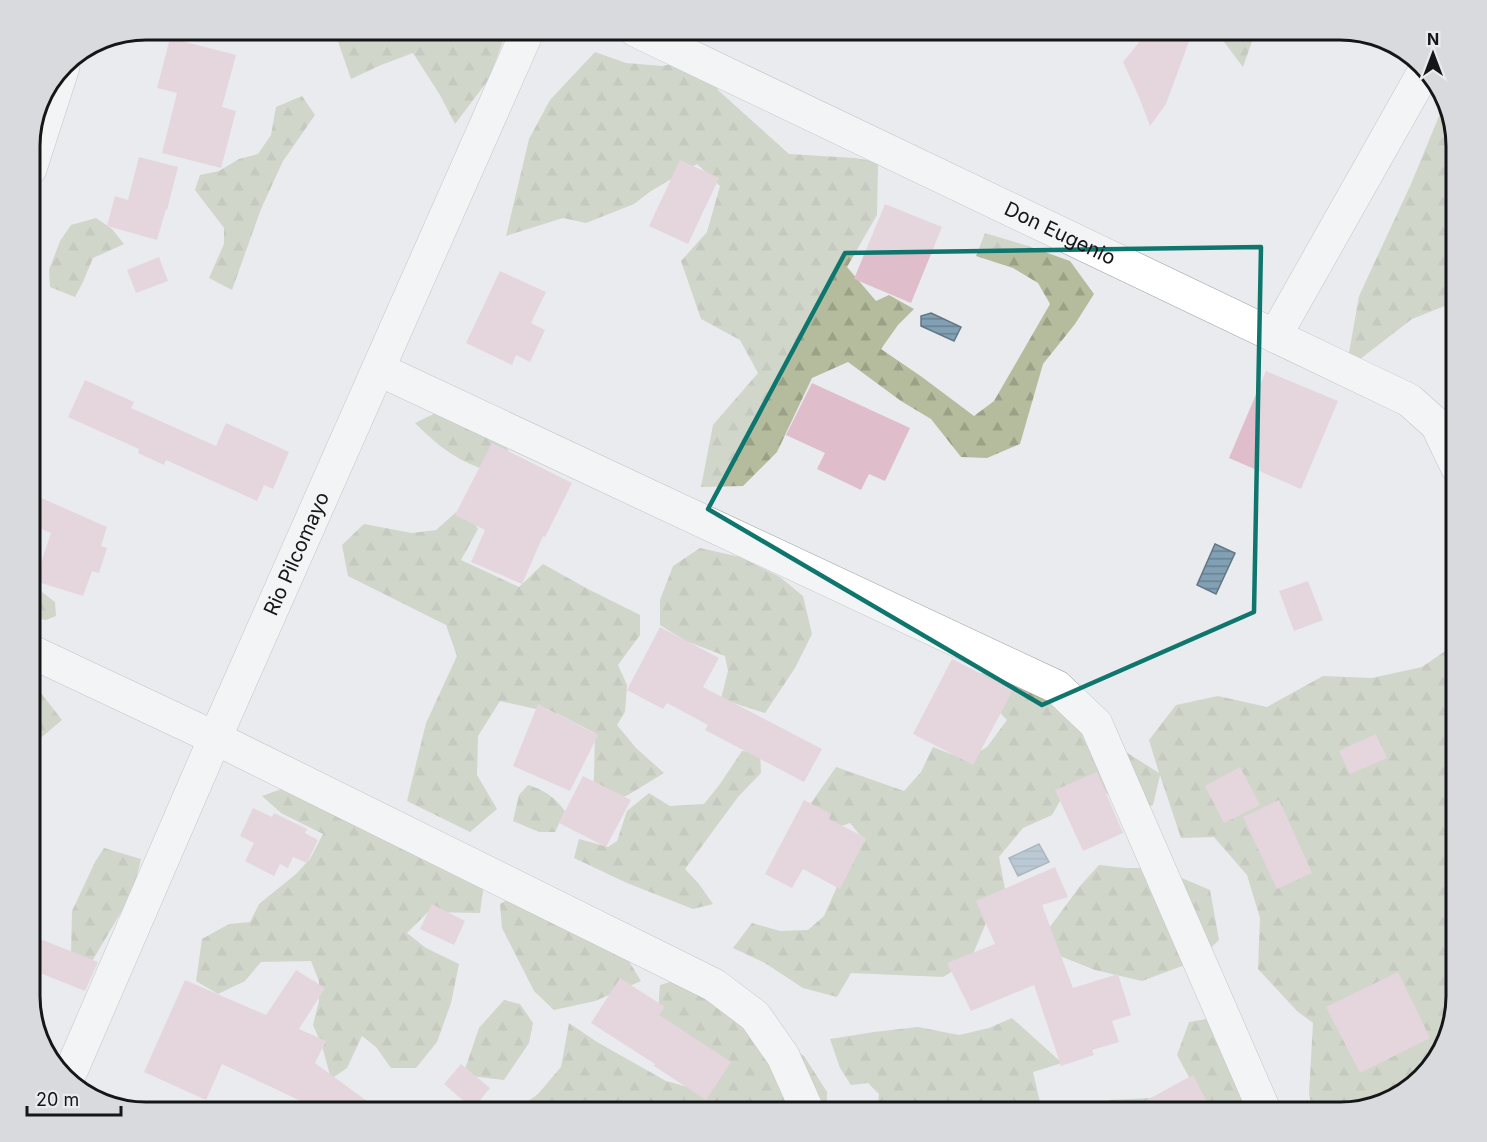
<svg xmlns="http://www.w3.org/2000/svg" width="1487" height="1142" viewBox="0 0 1487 1142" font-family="Inter,sans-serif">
	<defs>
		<pattern id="forest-firs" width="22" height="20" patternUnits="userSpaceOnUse" patternTransform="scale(1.5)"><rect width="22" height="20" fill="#b4bc9d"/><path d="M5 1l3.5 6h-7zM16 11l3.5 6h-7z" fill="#9aa186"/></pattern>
		<pattern id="water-rules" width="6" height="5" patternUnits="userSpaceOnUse" patternTransform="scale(1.5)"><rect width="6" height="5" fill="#82a0b3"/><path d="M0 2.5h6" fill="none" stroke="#698191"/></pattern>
	</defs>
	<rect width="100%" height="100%" fill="#e9ebee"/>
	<g fill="url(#forest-firs)">
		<path d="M334,30h173l-18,49 -34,45 -15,-29 -27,-42 -32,12 -30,14z"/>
		<path d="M1215,30h41l-13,37z"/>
		<path d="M595,52l31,11 36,3 35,-7 22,32 70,63 66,4 23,4 -1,53 -30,52 29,34 13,-6 25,14 -16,16 -17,24 41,28 52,39 20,-15 56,-97 -12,-21 -25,-15 -37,-12 9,-23 43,13 42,15 24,33 -19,30 -32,40 -23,80 -33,14 -26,-1 -30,-38 -30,-18 -53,-39 -36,16 -35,74 -34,34 -42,1 12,-62 45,-52 -18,-33 -39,-21 -20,-58 26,-29 13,-46 -23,-22 -46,27 -17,13 -48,19 -23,-5 -57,18 23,-97 21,-39z"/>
		<path d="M302,96l13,19 -32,46 -22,48 -29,81 -23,-12 15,-34v-16l-29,-38 5,-15 19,-4 20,-12 19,-5 13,-19 5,-28z"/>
		<path d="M1446,99l11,47v155l-45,18 -66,51 13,-74 52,-112z"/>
		<path d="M96,218l16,11 12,15 -31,14 -10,24 -8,15 -25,-10 -1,-17 11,-29 11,-16z"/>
		<path d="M440,411l63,31 10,16 -18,15c-35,-10 -55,-25 -80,-50z"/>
		<path d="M463,506l15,23 -17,31 58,27 24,-23 43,24 54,27v20l-22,30 9,20 -2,27 -8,13 19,23 28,25 -36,22 -38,14 4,-32 1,-44 -37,-19 -58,-13 -22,35 -1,39 20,34 -27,23 -63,-31 19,-78 31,-67 -11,-31 -98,-49 -6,-31 22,-21 48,9 24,-3z"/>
		<path d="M700,548l40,9 40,20 23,19 9,38 -17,34 -30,45 -44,-14 7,-28 -3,-15 -39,-15 -26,-16v-25l13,-34z"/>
		<path d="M30,583l25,19 1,14 -10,4 -16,-3z"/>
		<path d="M1457,643v353l-24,71 -41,33 -52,12h-27l-4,-18 4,-71 -16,-12 -39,-42 2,-51 -13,-43 -33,-38 -33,1 -21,-63 -7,30 -19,6 -39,-25 -27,1 -16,28 -29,13 -24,29 6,32 -19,34 -16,38 -27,16 -92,-4 -14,24 -34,-9 -38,-25 -32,-15 19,-25 28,8 28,-1 16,-14 12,-27 2,-23 27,-25 -15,-18 -20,7 -21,-24 27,-39 68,24 17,-19 12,-25 33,13 21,-13 20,-27 -44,-45 31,-3 102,52 30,28 33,21 -10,-33 27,-35 42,-9 49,11 56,-31 49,2 50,-11z"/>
		<path d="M30,679l32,41 -32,27z"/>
		<path d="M742,751l18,2 1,20 -23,24 -53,72 14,15 14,20 -20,5 -66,-26 -53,-25 5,-19 29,8 9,-6 10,-30 22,-18 21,13 34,-2 16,-20z"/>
		<path d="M528,785c18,6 25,11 37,26l-10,21h-16l-26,-11 6,-26z"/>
		<path d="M287,787l187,79 9,24 -3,23 -52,-1 -21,21 19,15 33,16 -8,39 -14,39 -21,26h-25l-15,-21 -14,-11 -15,32 -16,11 -9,-33 -9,-21 6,-24v-20l-8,-20 -50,1 -16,19 -27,13 -22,-13 6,-42 27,-15 21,-2 9,-18 37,-30 14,-15 13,-25 -42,-21 -19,-17z"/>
		<path d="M104,848l37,11 -8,33 -45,76 -17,-14 1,-43 23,-49z"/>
		<path d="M1099,865l27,3h32l52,22 9,50 -21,20 -56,21 -47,-11 -45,-18 -3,-21 33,-45z"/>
		<path d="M523,891l90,44 28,46 -46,20 -41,9 -20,-19 -32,-63 -2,-24z"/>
		<path d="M693,975l74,58 37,23 23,36v20h-210l-4,-7 -22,7h-62l-12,-3 21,-15 23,-27 8,-44 28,19 69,39 36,10 -45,-69 3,-37z"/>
		<path d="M504,1000l16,4 13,19 -4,20 -25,37 -41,-5 16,-47z"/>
		<path d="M1223,1016l42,96h-57l-31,-57 12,-33z"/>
		<path d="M1012,1018l50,45 -29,9 7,30 9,10h-172l2,-18 -11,-11 -17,2 -11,-17 -10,-29 44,-7 44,-5 41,8 30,-7z"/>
		<path d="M1152,1098l14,14h-74l18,-12z"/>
	</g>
	<g fill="url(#water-rules)" stroke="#617784" stroke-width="1.5">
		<path d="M931,313l30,14 -7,14 -33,-15v-10z"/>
		<path d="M1215,544l20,9 -19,41 -19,-9z"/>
		<path d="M1039,844l10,18 -31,14 -9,-18z"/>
	</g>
	<g fill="#dfbdcb">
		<path d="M1149,30h29l13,6 -25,68 -16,22 -11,-29 -16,-35z"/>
		<path d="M170,38l66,17 -14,52 14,4 -15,57 -59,-15 15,-60 -20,-5z"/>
		<path d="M139,157l39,10 -11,43 -1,-1 -9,31 -50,-14 8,-30 13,4z"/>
		<path d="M680,160l39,18 -31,66 -39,-18z"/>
		<path d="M885,204l57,23 -31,76 -57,-24z"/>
		<path d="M159,257l9,24 -32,12 -9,-23z"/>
		<path d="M500,271l46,21 -15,31 14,7 -15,32 -14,-7 -4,10 -46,-22z"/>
		<path d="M1266,371l72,30 -37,88 -72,-31z"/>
		<path d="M85,380l49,22 -3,6 85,38 10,-23 63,29 -16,37 -9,-4 -7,16 -91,-41 -2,5 -26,-12 1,-4 -71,-32z"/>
		<path d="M812,383l98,45 -25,53 -16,-7 -8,16 -44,-21 8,-16 -39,-18z"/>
		<path d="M492,443l80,40 -27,54 -2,-1 -21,48 -51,-22 14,-32 -30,-15z"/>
		<path d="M39,497l68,30 -6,19 6,2 -8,25 -7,-2 -9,25 -48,-15 16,-48 -21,-9z"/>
		<path d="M1308,581l15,39 -29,11 -15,-40z"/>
		<path d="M660,627l59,31 -16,29 119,62 -18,33 -99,-52 3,-5 -41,-22 -4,6 -36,-19z"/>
		<path d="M952,659l61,31 -40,75 -60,-31z"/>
		<path d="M538,704l60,31 -28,56 -57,-25z"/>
		<path d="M1376,734l11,24 -37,16 -11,-23z"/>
		<path d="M1240,767l20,38 -36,18 -19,-37z"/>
		<path d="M1097,772l26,61 -40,18 -28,-61z"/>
		<path d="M583,776l48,24 -25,47 -47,-24z"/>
		<path d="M804,800l27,14 -2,5 37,19 -26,51 -37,-20 -11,19 -27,-14z"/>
		<path d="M1279,800l33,73 -35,16 -34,-72z"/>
		<path d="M253,808l19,9 2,-4 33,16 -2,4 13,7 -11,23 -14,-6 -5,11 -8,-4 -6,12 -29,-15 9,-18 -14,-7z"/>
		<path d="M1055,867l13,30 -26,8 31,83 45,-14 13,41 -19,6 7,21 -27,8 2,5 -33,11 -27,-81 -63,26 -24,-48 48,-19 -19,-43z"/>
		<path d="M432,904l33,17 -11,24 -34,-16z"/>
		<path d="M30,935l68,27 -13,29 -55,-22z"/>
		<path d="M296,970l29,18 -26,41 27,12 -11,22 67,49h-58l-102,-48 -16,36 -62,-28 41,-92 81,35z"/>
		<path d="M1398,972l32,66 -70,35 -34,-66z"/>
		<path d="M620,978l45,29 -6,8 72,47 -25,38 -52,-34 1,-2 -64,-41z"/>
		<path d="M461,1064l29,24 -17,21 -29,-25z"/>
		<path d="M1193,1075l19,37h-87z"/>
	</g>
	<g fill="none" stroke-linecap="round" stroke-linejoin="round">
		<defs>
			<g id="minor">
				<path id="s1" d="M635,30l774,370 28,25 20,42"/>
				<path d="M30,169l33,-102"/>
				<path d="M1275,336l150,-266"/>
				<path d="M378,369l679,318 39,37 169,388"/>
				<path d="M30,651l185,87 499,247 41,31 28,40 25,56"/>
				<path id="s2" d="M68,1078l147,-340 313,-708"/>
			</g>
		</defs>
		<use href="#minor" stroke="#96989c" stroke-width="34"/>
		<use href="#minor" stroke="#fff" stroke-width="33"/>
	</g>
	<path d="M0 0H1487V1142H0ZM1261,247l-7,365 -212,93 -334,-196 137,-256z" fill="#e9ebee" fill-opacity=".55" fill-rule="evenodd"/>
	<path fill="none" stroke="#0f766e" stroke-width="4.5" stroke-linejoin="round" d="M1261,247l-7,365 -212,93 -334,-196 137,-256z"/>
	<g text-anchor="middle" stroke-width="6" stroke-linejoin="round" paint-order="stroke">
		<g font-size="20" fill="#151617" stroke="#e9ebee">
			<text dy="7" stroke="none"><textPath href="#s1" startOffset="471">Don Eugenio</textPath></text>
			<text dy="7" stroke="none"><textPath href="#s2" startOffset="572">Rio Pilcomayo</textPath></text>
		</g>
	</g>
	<path d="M0 0H1487V1142H0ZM146 40H1340A106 106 0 0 1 1446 146V996A106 106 0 0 1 1340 1102H146A106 106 0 0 1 40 996V146A106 106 0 0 1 146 40Z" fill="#d8dadd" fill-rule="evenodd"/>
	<path fill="none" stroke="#151617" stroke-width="3" d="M146 40H1340A106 106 0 0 1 1446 146V996A106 106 0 0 1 1340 1102H146A106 106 0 0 1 40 996V146A106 106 0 0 1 146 40Z"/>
	<g transform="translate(1433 54)" stroke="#e9ebee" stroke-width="4.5" paint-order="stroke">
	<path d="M0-4.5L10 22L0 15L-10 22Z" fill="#151617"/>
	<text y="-9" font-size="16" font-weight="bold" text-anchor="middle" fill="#151617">N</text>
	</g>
	<path d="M27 1106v9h94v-9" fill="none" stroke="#151617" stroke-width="3"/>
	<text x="36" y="1106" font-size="18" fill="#151617" stroke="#e9ebee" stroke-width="4.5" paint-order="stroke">20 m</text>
</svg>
